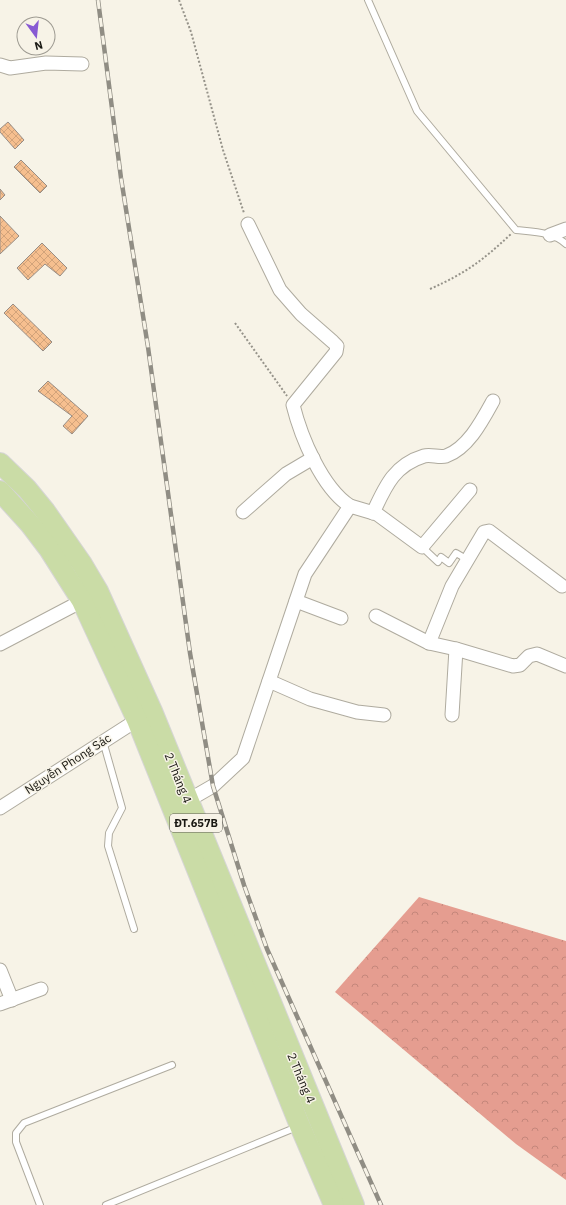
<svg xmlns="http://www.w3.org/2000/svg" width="566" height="1205" viewBox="0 0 566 1205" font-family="'IBM Plex Sans',sans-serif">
	<defs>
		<pattern id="forest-crowns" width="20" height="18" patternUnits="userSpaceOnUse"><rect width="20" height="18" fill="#e59d90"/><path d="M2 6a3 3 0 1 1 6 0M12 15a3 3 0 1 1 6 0" fill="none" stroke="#c4867b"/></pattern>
		<pattern id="building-cross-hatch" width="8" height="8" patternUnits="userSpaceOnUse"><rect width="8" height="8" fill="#f6bf8f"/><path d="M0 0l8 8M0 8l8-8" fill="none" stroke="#d2a37a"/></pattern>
	</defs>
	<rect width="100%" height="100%" fill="#f7f3e7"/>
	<path fill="url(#forest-crowns)" d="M419,897l147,44v239l-50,-36 -181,-152z"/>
	<g fill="url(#building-cross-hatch)" stroke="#978d85">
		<path d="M8,122l16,18 -9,9 -15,-17v-3z"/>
		<path d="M21,160l26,26 -7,7 -26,-26z"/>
		<path d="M0,189l5,6 -5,5z"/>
		<path d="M0,216l19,20 -19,18z"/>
		<path d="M42,243l25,25 -7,8 -15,-12 -17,16 -11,-12z"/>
		<path d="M13,304l39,38 -9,9 -39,-38z"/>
		<path d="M48,381l40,35 -16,18 -9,-8 9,-10 -34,-25z"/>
	</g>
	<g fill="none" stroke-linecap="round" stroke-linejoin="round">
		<defs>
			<g id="lane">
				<path d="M368,0l49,111 99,119c17,2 37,2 50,14"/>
				<path d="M422,547l16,15 3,-5 8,6 7,-10 12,7"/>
				<path d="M103,741l19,67 -13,25 -1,13 26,83"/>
				<path d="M40,1205l-24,-63v-9l8,-10 148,-58"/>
				<path d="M106,1205l191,-78"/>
			</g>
			<g id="street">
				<path d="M0,65l10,3 36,-5 36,1"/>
				<path d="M248,224l32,66 21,24 32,28 4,4 -1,6 -43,53c8,32 29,83 57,101"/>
				<path d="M550,235l16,-6"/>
				<path d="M243,512l43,-38 27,-16"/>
				<path d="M373,513c12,-26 21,-48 51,-57 7,-2 15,2 22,0 22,-8 36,-35 47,-55"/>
				<path d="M296,601l45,17"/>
				<path d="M376,616l53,27 27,6 57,17 7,-1 9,-9 8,-2 29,12"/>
				<path d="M429,643l23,-57 32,-54 5,-1 73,55"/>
				<path d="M0,644l82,-43"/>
				<path d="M269,681l41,18 47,13 27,3"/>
				<path d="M452,715l4,-66"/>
				<path d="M187,801l26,-15 30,-28 62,-184 45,-68 27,8 45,33 48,-57"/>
				<path d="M0,808l137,-88"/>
				<path d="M0,970l12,30"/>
				<path d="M0,1004l41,-15"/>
			</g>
			<g id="primary">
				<path d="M0,463l27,26 18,22 37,53 16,27 54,120 202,494"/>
				<path d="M0,491l30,33 19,25 33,52 55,119 163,406 34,79"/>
			</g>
		</defs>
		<use href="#lane" stroke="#afab9f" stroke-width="8"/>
		<use href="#street" stroke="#afab9f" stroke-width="15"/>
		<use href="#primary" stroke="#d6d5d5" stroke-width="22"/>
		<g stroke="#96938a" stroke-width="2" stroke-dasharray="2 2" stroke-linecap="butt">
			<path d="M179,0l12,32 32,118 21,63"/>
			<path d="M430,289c36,-16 52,-28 81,-55"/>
			<path d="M235,323l52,73"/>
		</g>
		<use href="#lane" stroke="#fff" stroke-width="6"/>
		<use href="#street" stroke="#fff" stroke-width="13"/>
		<use href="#primary" stroke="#cadca6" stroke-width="20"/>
		<defs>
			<path id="rail" d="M98,0l23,178 27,169 42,306 23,133 31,99 23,64 114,256"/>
		</defs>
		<use href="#rail" stroke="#908d84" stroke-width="4.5"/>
		<use href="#rail" stroke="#f7f3e7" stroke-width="3" stroke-dasharray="9" stroke-linecap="butt"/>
	</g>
	<g text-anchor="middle" stroke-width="3" stroke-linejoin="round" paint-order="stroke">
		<rect fill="#f7f3e7" stroke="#5c5a53" stroke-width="1" x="170" y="814" width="52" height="18" rx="3"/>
		<g font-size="11" font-weight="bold" fill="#191813">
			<text x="196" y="827">ĐT.657B</text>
		</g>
		<g font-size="12" fill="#191813" stroke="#f7f3e7">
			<text transform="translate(68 764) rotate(-33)" y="4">Nguyễn Phong Sác</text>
			<text transform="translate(178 778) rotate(68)" y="4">2 Tháng 4</text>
			<text transform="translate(301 1078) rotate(67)" y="4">2 Tháng 4</text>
		</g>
	</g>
	<g transform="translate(36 36) rotate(165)"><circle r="19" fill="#f7f3e7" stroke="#9e9b92"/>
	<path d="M0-3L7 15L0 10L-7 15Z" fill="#885ad3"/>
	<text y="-6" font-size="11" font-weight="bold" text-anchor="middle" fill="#191813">N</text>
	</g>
</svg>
